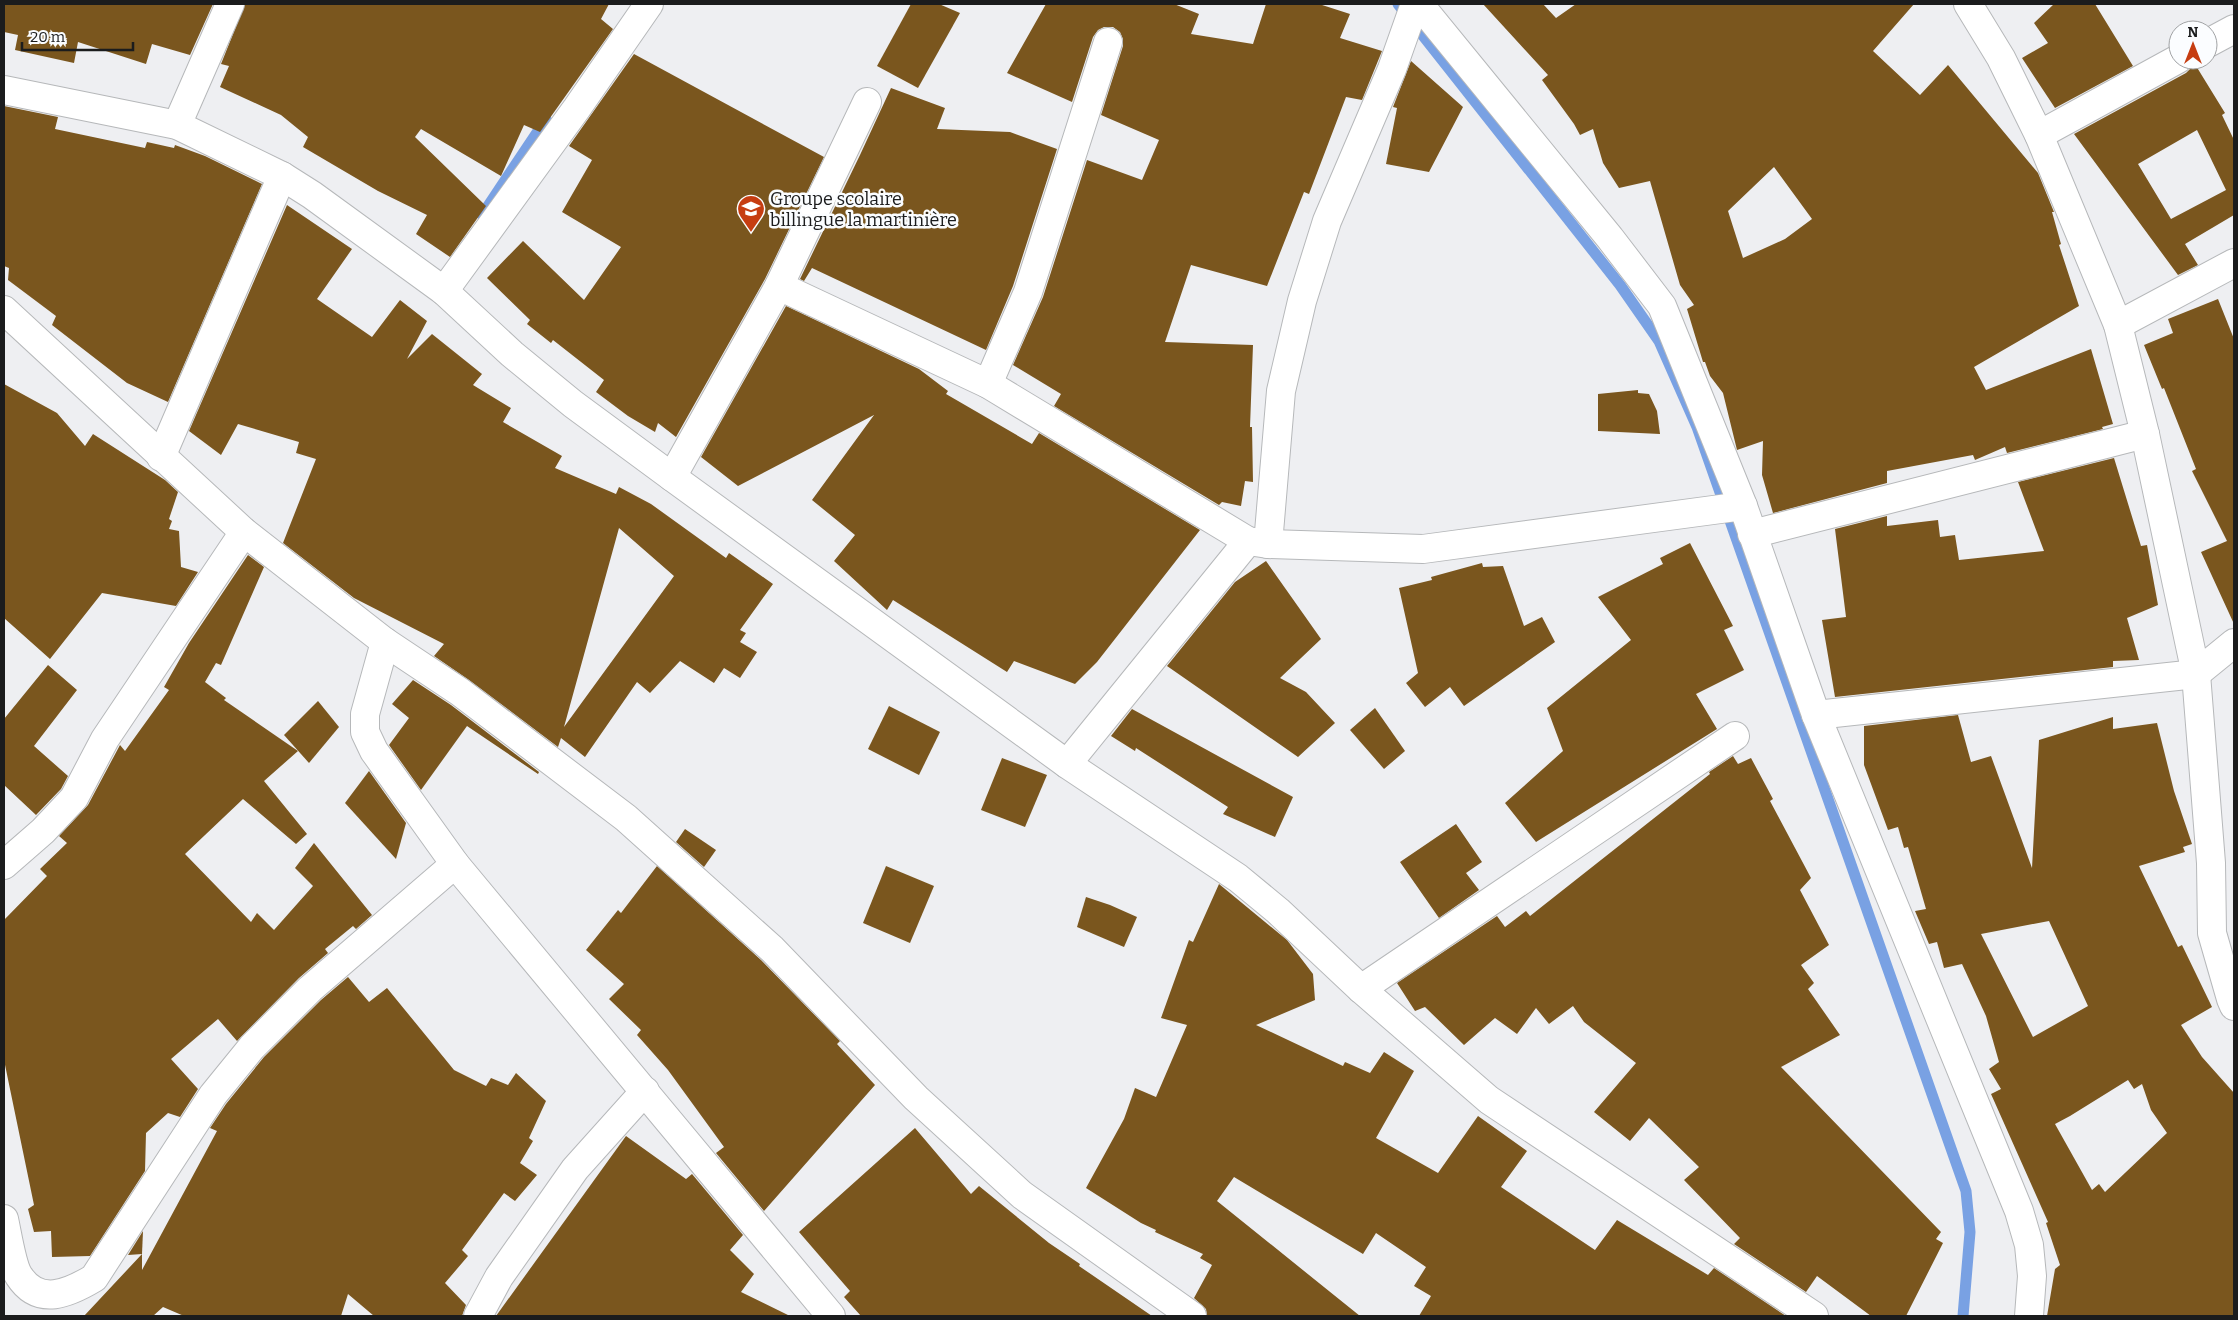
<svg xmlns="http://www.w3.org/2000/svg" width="2238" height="1320" viewBox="0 0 2238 1320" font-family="Bitter,serif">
	<rect width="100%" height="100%" fill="#eeeff2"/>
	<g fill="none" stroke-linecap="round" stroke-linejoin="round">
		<g stroke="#79a1e3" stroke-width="11">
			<path d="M1398,4l222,281 39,56 38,86 269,764 4,41 -7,84"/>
			<path d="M482,215l64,-96"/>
		</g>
	</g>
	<g fill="#7a561e" fill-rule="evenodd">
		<path d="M4,4h209l-23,51 -38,-11 -6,20 -68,-22 -4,21 -59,-13 3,-15 -14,-3z"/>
		<path d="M245,4h364l-8,15 12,10 -73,103 -16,-7 -23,51 -80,-47 -6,8 71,69 -36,51 -34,-23 11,-19 -49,-24 -75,-44 5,-10 -27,-22 -61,-28 9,-21 -8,-2z"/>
		<path d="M911,4h28l21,9 -42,75 -41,-22z"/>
		<path d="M1046,4h128l25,10 -8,20 62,10 13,-40h53l31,10 -10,24 42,13 -20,49 -16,-3 -37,97 -5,-2 -37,94 -76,-21 -26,77 88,3 -3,82h2l1,55 -8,-1 -4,25 -19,-4 -3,3 -165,-99 7,-12 -48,-29 30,-68 44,-137 55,20 17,-40 -58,-25 22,-69v-7l-3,-7 -7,-5h-9l-6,3 -5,7 -21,65 -65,-29z"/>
		<path d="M1483,4h60l13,14 20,-14h338l-41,47 47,44 28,-30 90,108 16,39h-2l9,32 -2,1 20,61 -105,61 12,23 105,-41 22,75 -11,3 1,2 -96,24 -2,-6 -30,13 -2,-5 -86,16v12l-114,30 -11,-38 1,-34 -26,9 -14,-57 -13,-17 -5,-14h-2l-16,-53 7,-4 -14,-20 -30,-104 -31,7 -16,-25 -10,-34 -13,6 -6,-11 -32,-44 6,-5zM1774,167l38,52 -27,20 -42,19 -15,-47z"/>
		<path d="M2054,4h41l38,62 -78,42 -33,-50 26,-15 -14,-20z"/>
		<path d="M634,54l190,103 -59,122 -89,158 -18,-14 -3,9 -27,-16 -32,-24 8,-12 -51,-40 -2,3 -24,-19 3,-4 -43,-42 36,-37 61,59 37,-53 -59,-35 30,-52 -23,-14z"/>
		<path d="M1411,61l52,46 -34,65 -43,-8 11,-56 -4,-1z"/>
		<path d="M2193,61l32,52 -3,2 12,25v75l-49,29 13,21 -20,10 -104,-141 112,-61 5,-5zM2197,130l29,60 -55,29 -33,-55z"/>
		<path d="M891,88l54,20 -8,21 73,3 47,17 -44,137 -27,64 -174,-82 -8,13 -4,-2 60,-124z"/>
		<path d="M4,106l54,11 -3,12 90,19 2,-6 27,6 1,-3 30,11 57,28 -94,218 -41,-19 -75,-58 4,-9 -48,-36 1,-12 -5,-2z"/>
		<path d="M287,205l65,44 -35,50 55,38 28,-37 27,21 -20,38 25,-25 50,40 -9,11 38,23 -8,14 59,34 -7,12 61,26 3,-7 32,17 75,54 3,-5 44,31 -33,46 6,3 -6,9 17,10 -17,26 -16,-10 -10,15 -34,-22 -30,32 -13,-11 -52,75 -24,-19 -3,9 -89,-67 -35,-24 10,-12 -90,-46 -71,-55 33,-84 -20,-6 3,-11 -61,-18 -17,31 -32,-24zM619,528l55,48 -110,151z"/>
		<path d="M2218,299l16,40v285l-33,-72 26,-11 -35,-70 4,-2 -32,-81 -2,1 -18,-44 29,-12 -5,-14z"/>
		<path d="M786,306l133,63 29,22 -2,3 86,50 7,-11 161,97 -103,132 -22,22 -61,-23 -7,11 -114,-72 -6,10 -53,-49 21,-26 -43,-35 62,-85 -136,71 -37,-29z"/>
		<path d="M4,384l53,29 28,33 8,-12 72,46 13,12 -9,27 3,2 -3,8 10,2 2,36 17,5 -22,34 -74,-13 -52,66 -46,-41z"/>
		<path d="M1638,390v3l11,1 8,17 3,23 -62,-3v-37z"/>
		<path d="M2114,458l27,88 6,-1 11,60 -31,13 12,42 -26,1v6l-278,30 -13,-77 24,-3 -11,-88 52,-13v10l51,-6 2,17 15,-2 4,25 85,-9 -26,-69z"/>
		<path d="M1690,543l43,83 -9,4 20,40 -48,24 21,35 -181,113 -31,-39 58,-52 -16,-43 84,-68 -33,-43 65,-33 -3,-6z"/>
		<path d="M248,555l16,12 -43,98 -5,-2 -11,19 21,16 -2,2 74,51 -34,30 43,53 -11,10 -53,-45 -58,55 66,68 6,-9 17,17 39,-44 -18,-18 19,-25 58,72 -16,14 -3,-3 -28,23 3,4 -29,25 -62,63 -19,-22 -47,40 27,30 -18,28 -12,-4 -22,20 -1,38 -55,85 -38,1 -1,-26 -17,1 -6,-23 6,-4 -30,-145v-140l43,-44 -7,-7 27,-26 -8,-7 29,-31 32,-60 5,6 44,-61 -5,-3 25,-44z"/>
		<path d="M1266,561l55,78 -41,39 26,14 29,31 -37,34 -131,-91 68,-84z"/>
		<path d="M1482,563l1,4 20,-1 21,60 18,-9 13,25 -91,64 -14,-19 -25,20 -19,-24 12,-10 -19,-85 33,-8 -1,-3z"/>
		<path d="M48,665l29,25 -43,56 34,30 -7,13 -25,26 -32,-30v-66z"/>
		<path d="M413,680l38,25 88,67 -1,2 -71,-48 -46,64 -32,-45 20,-27 -17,-14z"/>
		<path d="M318,701l21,26 -30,36 -25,-28z"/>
		<path d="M889,706l51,26 -21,43 -51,-26z"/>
		<path d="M1375,708l30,43 -21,18 -34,-39z"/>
		<path d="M1132,709l161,88 -18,40 -52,-23 5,-7 -92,-59 -1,3 -24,-15z"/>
		<path d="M1958,715l13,47 20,-6 41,112 7,-128 74,-23v12l44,-6 17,68 18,53 -9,3 2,5 -46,14 39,81 4,-2 30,62 -31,18 21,32 32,36v223h-187l8,-47 5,-4 -14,-42 2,-1 -57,-128 10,-5 -12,-20 10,-7 -13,-46 -24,-52 -18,4 -7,-26 -8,2 -14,-33 11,-2 -18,-62 -4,1 -6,-21 -10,3 -24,-65v-39zM2049,921l39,85 -55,31 -52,-103zM2128,1080l6,9 8,-5 9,26 16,23 -62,59 -6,-8 -7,6 -37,-66 15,-8z"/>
		<path d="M1733,756l5,8 13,-6 22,41 -3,2 41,77 -11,12 29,55 -28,20 13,18 -6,6 32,46 -59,32 160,165 -5,7 7,4 -37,73h-35l-54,-40 -11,16 -72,-48 6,-6 -56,-58 15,-13 -50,-49 -19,23 -36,-29 42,-49 -52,-41 -11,-16 -24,18 -13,-16 -19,26 -22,-16 -31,27 -39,-38 -10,4 -18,-28 100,-67 8,11 21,-16 4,5 180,-142 -1,-2z"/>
		<path d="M1002,758l45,17 -22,52 -44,-17z"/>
		<path d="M369,771l37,52 -10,36 -51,-56z"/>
		<path d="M1456,824l26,38 -16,11 13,17 -40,28 -39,-56z"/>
		<path d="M685,829l31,21 -12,17 -28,-25z"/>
		<path d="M657,866l104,94 79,81 -3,3 38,41 -111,126 -48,-58 8,-6 -56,-77 -31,-35 4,-5 -32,-31 15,-15 -38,-34 32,-40 3,3z"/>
		<path d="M886,866l48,20 -24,57 -47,-20z"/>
		<path d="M1219,884l68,56 26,34 2,26 -59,25 87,41 2,-4 25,11 14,-21 30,19 -38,67 62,35 40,-57 49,35 -26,36 94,63 22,-30 91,55 6,-7 72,48h-367l12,-20 -17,-10 12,-19 -50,-34 -13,21 -129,-77 -17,24 143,115h-153l-1,-7 -12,-11 18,-33 -12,-7 3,-4 -48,-22 1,-2 -15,-7 -55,-35 38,-69 11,-31 21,9 31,-72 -26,-7 28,-78 4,2z"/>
		<path d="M1086,897l24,8 27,12 -13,30 -47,-20z"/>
		<path d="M348,977l21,25 18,-14 67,82 32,16 5,-8 17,7 8,-12 30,28 -17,37 4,3 -13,22 17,12 -22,26 -11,-8 -42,57 6,6 -23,27 21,22 -4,11h-88l-26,-22 -7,22h-157l-21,-9 -10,9h-69l58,-62v16l75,-139 -7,-3 16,-24 38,-47 57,-57z"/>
		<path d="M915,1128l56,66 8,-8 70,57 31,21 -1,2 73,50h-291l-17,-19 6,-6 -51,-59z"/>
		<path d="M626,1136l60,43 6,-5 51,61 -13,15 24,24 -13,18 49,24h-294z"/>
		<path d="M143,1231l-1,23 -14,1z"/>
	</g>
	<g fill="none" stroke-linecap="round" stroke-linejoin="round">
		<defs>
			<g id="minor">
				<path d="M1419,4l191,234 52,68 81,200 73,209 203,496 10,34 3,31 -3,40"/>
				<path d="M1968,4l33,54 38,77 79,190 27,109 51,240 15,189 1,70 19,66 3,7"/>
				<path d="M2208,43l26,-14"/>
				<path d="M4,90l173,35 105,51 30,19 132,96 68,63 61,50 99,73 395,287 171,114 40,33 83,78 128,111 325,216"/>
				<path d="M177,125l53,-121"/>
				<path d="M2039,135l139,-76"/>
				<path d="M779,286l209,98 260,157 20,3 155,5 320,-43"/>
				<path d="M444,291l133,-183 72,-104"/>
				<path d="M4,310l240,222 141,110 75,50 166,126 146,131 144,149 106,97 170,121"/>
				<path d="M2118,325l116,-62"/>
				<path d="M988,384l40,-92 80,-250"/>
				<path d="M161,457l121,-281"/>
				<path d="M672,477l107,-191 88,-184"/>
				<path d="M1752,534l393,-100"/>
				<path d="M1268,544l13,-153 21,-90 25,-80 65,-152 23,-65"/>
				<path d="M385,642l-20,72v18l9,19 81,113 376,452"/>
				<path d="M1816,715l380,-41 38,-31"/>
				<path d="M1067,764l181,-223"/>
				<path d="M4,865l39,-34 31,-33 31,-59 139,-207"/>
				<path d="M1361,989l374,-253"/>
				<path d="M4,1219c3,13 8,47 15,57 20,31 50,17 75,2l119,-183 39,-48 58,-58 145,-125"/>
				<path d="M478,1316l21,-39 76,-108 70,-78"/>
			</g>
		</defs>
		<use href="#minor" stroke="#b6b8ba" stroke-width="30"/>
		<use href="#minor" stroke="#fff" stroke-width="28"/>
	</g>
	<defs>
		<symbol id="school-pin" viewBox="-11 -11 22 30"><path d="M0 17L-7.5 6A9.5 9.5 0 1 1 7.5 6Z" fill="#c63d11" stroke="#fbfdff"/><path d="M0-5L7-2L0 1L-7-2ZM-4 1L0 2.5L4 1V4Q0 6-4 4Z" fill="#fff"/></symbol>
	</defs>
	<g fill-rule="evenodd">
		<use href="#school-pin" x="735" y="193" width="32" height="43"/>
	</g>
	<g text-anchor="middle" stroke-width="5" stroke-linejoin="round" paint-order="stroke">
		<g font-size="18" fill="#1b1c1d" stroke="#fbfdff" text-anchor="start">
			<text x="770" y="205">Groupe scolaire<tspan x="770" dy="21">billingue la martinière</tspan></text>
		</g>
	</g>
	<rect width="2238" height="1320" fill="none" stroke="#1b1c1d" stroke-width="10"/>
	<g transform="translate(2193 45)"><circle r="24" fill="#fbfdff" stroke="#a1a3a5"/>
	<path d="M0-4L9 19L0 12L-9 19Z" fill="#c63d11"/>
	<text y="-8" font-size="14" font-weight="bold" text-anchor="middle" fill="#1b1c1d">N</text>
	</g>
	<path d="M22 42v8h111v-8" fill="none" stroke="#1b1c1d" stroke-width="2.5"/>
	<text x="30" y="42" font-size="15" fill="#1b1c1d" stroke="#fbfdff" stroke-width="4" paint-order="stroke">20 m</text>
</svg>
